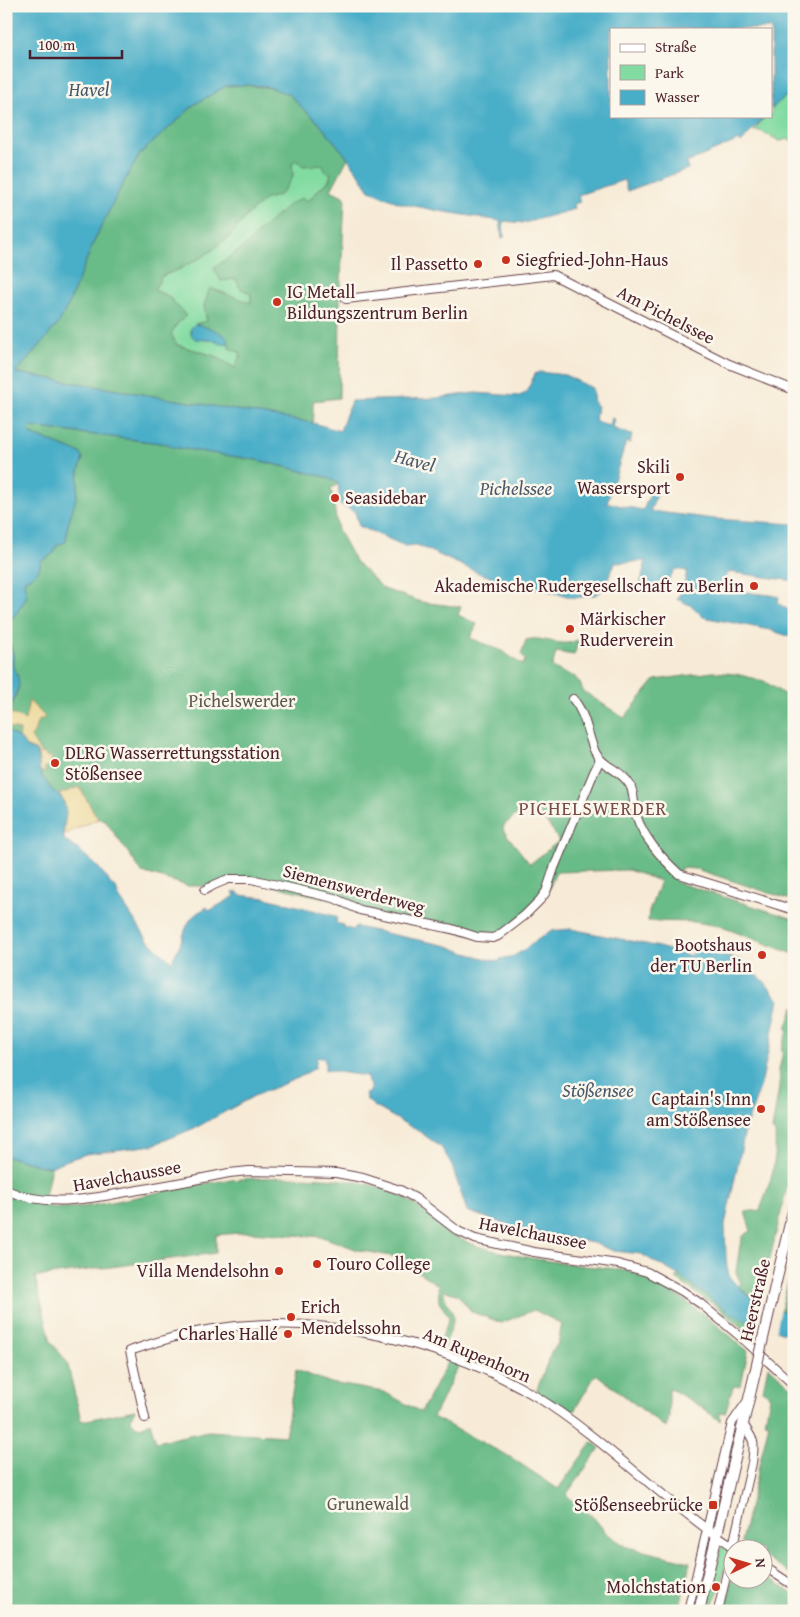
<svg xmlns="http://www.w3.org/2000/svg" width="800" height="1617" viewBox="0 0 800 1617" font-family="'Gentium Book Plus',serif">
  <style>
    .green { fill: #82dba1; stroke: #667d66 }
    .forest { fill: #69bb87; stroke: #5a6d59; fill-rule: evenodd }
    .sand { fill: #eeda9e; stroke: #9c7c64 }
    .water { fill: #48aec8; stroke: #49667a }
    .pier { fill: #f7ebd7 }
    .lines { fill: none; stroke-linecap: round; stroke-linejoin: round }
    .minor-casing { stroke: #643e45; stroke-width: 10 }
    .major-casing { stroke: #643e45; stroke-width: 12 }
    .minor { stroke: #fff; stroke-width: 8 }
    .major { stroke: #fff; stroke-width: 10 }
    .major-bridge-casing { stroke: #643e45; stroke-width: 12; stroke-linecap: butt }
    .major-bridge { stroke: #fff; stroke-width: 10 }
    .poi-dot { fill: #c8321e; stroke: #fbf7ec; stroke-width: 2 }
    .labels { text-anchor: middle; stroke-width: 5; stroke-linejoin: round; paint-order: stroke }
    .poi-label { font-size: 18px; fill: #4a1f2b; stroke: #fbf7ec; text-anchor: end }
    .street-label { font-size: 18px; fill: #4a1f2b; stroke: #fbf7ec }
    .park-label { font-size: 18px; fill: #5b574e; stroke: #fbf7ec }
    .water-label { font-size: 19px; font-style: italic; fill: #49586a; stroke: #fbf7ec }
    .neighbourhood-label { font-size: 19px; letter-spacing: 1px; fill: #784c47; stroke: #fbf7ec }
  </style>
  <rect width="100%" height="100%" fill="#fbf7ec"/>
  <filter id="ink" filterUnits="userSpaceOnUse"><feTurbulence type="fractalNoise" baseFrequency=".02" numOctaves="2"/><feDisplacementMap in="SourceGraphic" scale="10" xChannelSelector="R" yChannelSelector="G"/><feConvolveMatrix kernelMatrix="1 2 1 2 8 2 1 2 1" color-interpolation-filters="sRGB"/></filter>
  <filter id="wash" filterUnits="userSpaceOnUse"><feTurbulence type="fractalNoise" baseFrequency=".0096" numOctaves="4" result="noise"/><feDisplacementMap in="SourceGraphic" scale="20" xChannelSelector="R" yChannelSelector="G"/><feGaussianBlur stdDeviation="1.12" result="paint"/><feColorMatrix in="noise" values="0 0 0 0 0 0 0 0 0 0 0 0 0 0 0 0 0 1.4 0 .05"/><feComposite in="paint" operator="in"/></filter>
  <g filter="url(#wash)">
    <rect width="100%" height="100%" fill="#f7ebd7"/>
    <!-- green -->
    <g class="green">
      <path d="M794,94V142L787,139L780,141L761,131H754L765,116H771C771,103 782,98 794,94Z"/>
      <path d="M296,160L311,166L323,165L331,174L329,181L319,189L309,201L261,229L248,244L214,268L236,279L240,288L251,294V303L204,305L207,322L206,340C216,339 217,345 229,343L242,353L235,368L215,356L177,345L171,334L176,325L186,316L168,296L154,290L162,276L180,269L228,238L249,213L266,199L280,195L292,164Z"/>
      <polygon points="722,1545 729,1549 720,1587 709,1611 707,1611"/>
    </g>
    <!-- forest -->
    <g class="forest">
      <path d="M245,85L272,88L290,95L302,108L317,121L348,158L331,190L345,197L340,300L339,398L313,401V423L17,373L16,372L43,342L55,327H56L68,305L95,239L120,189L140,154L195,104L211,94L226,86ZM296,160L303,166L323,165L325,171L331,174L329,181L319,189L309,201L302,198L290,204L261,229L248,244L214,268L221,281L236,279L240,288L251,294V303L210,288L204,305L207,321L195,324L191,328V335C198,342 204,338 212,340C221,341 216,345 229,343V348L241,353L235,368L215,356L177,345L171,334L176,325L186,316L168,296L154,290L162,276L180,269L204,256L228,238L249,213L266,199L280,195L293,177L292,164Z"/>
      <path d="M32,427L168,444L172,447L257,460L326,477L338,483L337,485L331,488L338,530L355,561L384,589L421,602L461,607L458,615L477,624L470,638L500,650L523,665L525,660L521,654L526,640C543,635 562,649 577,640L578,643L574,655L556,652L552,667L570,676H574L580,683L583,691L624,718L655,680L713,672L736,674L764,681L794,701V901L696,869L681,868L676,882L794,919V954L719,926L694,922L648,921L649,912L660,881L628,870L556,872L546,896L496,940L351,911L334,900L252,881L228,882L209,886H188L142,872L104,819H98L79,788L58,795L51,789L41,775L20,738L13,735L6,729V721L18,689L17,674L12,665L13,654L8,639L10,621L18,611L26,598C28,591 22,586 25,580C35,573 39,575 41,561L53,554L57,545L66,542L68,524L77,495L79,471L83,458L80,453L31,434L28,430L29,428ZM526,807L537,810L554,832L555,835L559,841L530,864L503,830L504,825Z"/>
      <path d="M794,1006V1158L759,1304L738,1286L741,1284L736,1272L740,1245L743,1236L751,1231L745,1212L760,1210C771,1181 777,1164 775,1132L772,1131L780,1081L779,1070L783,1051L781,1049L788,1032L786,1029Z"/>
      <path d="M6,1156L41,1166L51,1167L43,1206C69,1211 96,1205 122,1200C167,1191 214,1179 260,1178C304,1176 361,1176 401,1196C428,1210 447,1237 477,1246C511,1256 549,1261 585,1266C599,1267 615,1268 630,1272C669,1282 717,1325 748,1351L741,1385L733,1387L725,1413L720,1412V1421L697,1404L669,1388V1418L666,1428L596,1374L571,1416L536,1392L552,1350C561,1345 559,1333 562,1324L534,1310L501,1323L472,1312L458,1295L444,1290C444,1304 450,1304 453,1315C455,1322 446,1341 443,1349L438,1347L449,1319L448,1315L439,1302L438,1285L396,1257L358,1250L323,1237L251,1232L216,1235V1253L35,1277L51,1342L67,1362L81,1420L82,1421L135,1410L131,1418C133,1430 142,1428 150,1422L156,1442L208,1431L285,1436L296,1370L331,1383L384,1392L421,1412L449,1359L460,1363L433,1417L512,1458L558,1489L592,1442L600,1448L566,1495L595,1519L606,1533L627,1547L690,1562L679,1611H6Z"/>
      <polygon points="794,1256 794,1314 781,1311"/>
      <polygon points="678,1275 732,1314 755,1324 752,1336 717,1307 676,1279"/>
      <polygon points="768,1366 794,1389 794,1576 763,1556 762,1550 753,1549 741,1542 769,1423 765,1422 770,1397 766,1392 763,1390"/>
      <polygon points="763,1573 794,1595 794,1611 725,1611 732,1577 732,1580 762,1580"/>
    </g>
    <!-- sand -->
    <g class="sand">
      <polygon points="29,701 45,717 37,722 34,733 31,737 41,754 44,753 47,757 50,756 52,760 50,762 51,765 44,768 46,772 40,772 38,754 35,750 24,746 18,737 20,735 20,730 6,727 6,721 9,713 25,720"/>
      <path d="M79,787L98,819L63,835C63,821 70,805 58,795Z"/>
    </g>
    <!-- water -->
    <g class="water">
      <path d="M6,6H794V94L785,97L771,109V29H611V116H765L741,143L739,140L686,163L688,169L627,191L624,180L578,195L580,202L574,204L575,209L524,223L503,221L504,237L502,238L500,221L434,210L400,203L382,196L370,190L348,158L317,121L302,108L290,95L272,88L262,86L245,85L226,86L195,104L140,154L120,189L95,239L68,305L56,328L55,327L43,342L16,372L17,373L313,423L340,431L351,401L437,398L475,393L519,396L526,393L535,374L539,372L565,375L592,388L594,403L597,406L595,421L609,426L612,418L614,419L612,428L632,435L630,443L626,442L607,503L643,510L655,483L661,485L650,511L715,519L794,524V581L729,572L726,577C735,598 760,591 779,597L778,603L794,614V638L770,630L703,617L692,606L677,599L684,586L687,571L675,569L664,587L654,588L640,585L646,561L615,563L603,590L595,595L575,598L481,574L417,545L405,546L359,526L355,512L340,504L338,483L326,477L257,460L172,447L168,444L31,427L28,430L31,434L80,453L83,458L79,471L77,495L68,524L66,542L57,545L53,554L41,561C38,576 35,573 25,580L24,585L27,592L26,598L18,611L10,621L9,644L13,654V667L18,678L19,685L6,721Z"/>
      <path d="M195,324C206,327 226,331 229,343L221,344L212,340H206L195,339L191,335V328Z"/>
      <path d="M6,729L13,735L20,738L26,747L36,751L41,775L51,789L61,797L64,802L66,813L63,835L65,841L75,847L98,867L107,878L111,885L116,888L119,897L147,939L166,957L172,961L174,960L173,958C181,946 183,932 190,920C194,914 201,911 207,907L209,911L235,896L233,892H238L239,895L266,898L335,916L337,917L336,923L343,925V927L353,930L356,927L448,946C463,953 483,958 500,962V959L514,956L522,951L550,931L571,929L655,946L691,956L692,950L742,960L741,962L747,965V968L763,980L779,1000L761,1085L746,1126L725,1225L726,1256L727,1268L730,1278L744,1292L759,1304L794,1314V1337L776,1330L755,1324L732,1314L678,1275L641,1254L614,1251L593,1243L513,1227L467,1211L451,1163L441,1147L420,1132L374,1106L367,1100L365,1094L370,1092V1086L366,1076L325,1070V1059L317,1057L315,1068L298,1078L254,1096L197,1127L153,1145L86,1154L59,1163L51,1167L41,1166L6,1156Z"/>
    </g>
    <!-- pier -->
    <polygon class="pier" points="760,1301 781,1308 776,1332 754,1327"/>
  </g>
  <g filter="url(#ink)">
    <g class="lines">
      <!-- minor casing -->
      <g class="minor-casing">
        <g id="minor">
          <polyline points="346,299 553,275 729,364 794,390"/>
          <path d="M573,699C586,714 587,734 595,752C602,767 622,770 630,785C635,794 633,806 636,815C644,839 661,857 679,874L794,910"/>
          <polyline points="205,890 214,885 228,879 251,879 334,898 360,910 452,929 477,937 493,938 498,936 524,916 540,900 546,892 554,868 594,772 600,760"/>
          <path d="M6,1190C49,1209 94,1198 138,1190C169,1185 199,1179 229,1173L249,1171L336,1173L363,1178L400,1190L415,1198L458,1231L475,1239L534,1252L618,1264L647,1272L682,1291L701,1304L742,1338L794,1385"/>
          <path d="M145,1418L130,1351C158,1341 185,1333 214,1329C320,1312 446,1342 537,1397C598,1435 649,1487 707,1529C717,1536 728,1542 738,1550"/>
          <polyline points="762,1565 794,1586"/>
          <polyline points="688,1611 732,1423 746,1403"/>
          <path d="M718,1611L752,1463C755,1441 755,1442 743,1424"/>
        </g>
      </g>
      <!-- major casing -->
      <g class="major-casing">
        <g id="major">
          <polyline points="776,1282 794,1207"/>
          <polyline points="699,1611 755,1373"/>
        </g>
      </g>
      <!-- minor -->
      <use href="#minor" class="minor"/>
      <!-- major -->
      <use href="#major" class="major"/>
      <!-- major-bridge casing -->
      <g class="major-bridge-casing">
        <polyline id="major-bridge" points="755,1373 776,1282"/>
      </g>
      <!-- major-bridge -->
      <use href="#major-bridge" class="major-bridge"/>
    </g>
  </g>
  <!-- markers -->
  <g class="poi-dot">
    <circle cx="506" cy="260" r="5"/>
    <circle cx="478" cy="264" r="5"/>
    <circle cx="277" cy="302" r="5"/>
    <circle cx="680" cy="477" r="5"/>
    <circle cx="335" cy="498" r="5"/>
    <circle cx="754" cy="586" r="5"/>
    <circle cx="570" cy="629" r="5"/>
    <circle cx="55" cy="763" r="5"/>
    <circle cx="762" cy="955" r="5"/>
    <circle cx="761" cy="1109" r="5"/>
    <circle cx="317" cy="1264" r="5"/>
    <circle cx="279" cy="1271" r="5"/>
    <circle cx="291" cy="1317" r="5"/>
    <circle cx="288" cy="1334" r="5"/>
    <rect x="708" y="1500" width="10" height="10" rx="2.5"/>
    <circle cx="716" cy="1587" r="5"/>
  </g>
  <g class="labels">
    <!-- poi labels -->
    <g class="poi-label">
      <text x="516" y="266" text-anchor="start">Siegfried-John-Haus</text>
      <text x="468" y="270">Il Passetto</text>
      <text x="287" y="298" text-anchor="start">IG Metall<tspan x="287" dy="21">Bildungszentrum Berlin</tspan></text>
      <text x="670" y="473">Skili<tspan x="670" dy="21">Wassersport</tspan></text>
      <text x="345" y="504" text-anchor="start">Seasidebar</text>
      <text x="744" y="592">Akademische Rudergesellschaft zu Berlin</text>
      <text x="580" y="625" text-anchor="start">Märkischer<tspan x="580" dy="21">Ruderverein</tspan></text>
      <text x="65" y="759" text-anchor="start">DLRG Wasserrettungsstation<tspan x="65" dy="21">Stößensee</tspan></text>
      <text x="752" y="951">Bootshaus<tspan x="752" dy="21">der TU Berlin</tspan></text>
      <text x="751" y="1105">Captain's Inn<tspan x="751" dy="21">am Stößensee</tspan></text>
      <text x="327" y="1270" text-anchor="start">Touro College</text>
      <text x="269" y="1277">Villa Mendelsohn</text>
      <text x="301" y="1313" text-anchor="start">Erich<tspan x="301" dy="21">Mendelssohn</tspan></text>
      <text x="278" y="1340">Charles Hallé</text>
      <text x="703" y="1511">Stößenseebrücke</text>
      <text x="706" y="1593">Molchstation</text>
    </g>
    <!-- street labels -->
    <g class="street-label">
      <text transform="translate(666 315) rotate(27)" y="6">Am Pichelssee</text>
      <text transform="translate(354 889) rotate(15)" y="6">Siemenswerderweg</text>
      <text transform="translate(127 1176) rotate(-10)" y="6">Havelchaussee</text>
      <text transform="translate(533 1233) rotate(11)" y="6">Havelchaussee</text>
      <text transform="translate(755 1300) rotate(-77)" y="6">Heerstraße</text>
      <text transform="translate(477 1355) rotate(23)" y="6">Am Rupenhorn</text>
    </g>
    <!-- park labels -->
    <g class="park-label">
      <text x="242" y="707">Pichelswerder</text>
      <text x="368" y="1510">Grunewald</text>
    </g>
    <!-- water labels -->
    <g class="water-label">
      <text x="89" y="96">Havel</text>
      <text transform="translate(415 460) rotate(15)" y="7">Havel</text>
      <text x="516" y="495">Pichelssee</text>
      <text x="598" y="1097">Stößensee</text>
    </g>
    <!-- neighbourhood labels -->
    <g class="neighbourhood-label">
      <text x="593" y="815">PICHELSWERDER</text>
    </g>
  </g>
  <!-- margin -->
  <rect width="800" height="1617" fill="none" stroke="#fbf7ec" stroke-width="25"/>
  <!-- legend -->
  <rect x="610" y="28" width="162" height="90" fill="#fbf7ec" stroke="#b4a19f"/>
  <rect x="620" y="44" width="25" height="8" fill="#ffffff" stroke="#b4a19f"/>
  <text x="655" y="52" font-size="15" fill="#4a1f2b">Straße</text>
  <rect x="620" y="65" width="25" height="15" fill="#82dba1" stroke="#b4a19f"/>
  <text x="655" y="78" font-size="15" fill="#4a1f2b">Park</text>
  <rect x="620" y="90" width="25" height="15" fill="#48aec8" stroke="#b4a19f"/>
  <text x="655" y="102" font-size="15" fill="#4a1f2b">Wasser</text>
  <!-- north arrow -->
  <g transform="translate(748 1564) rotate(85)"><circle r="24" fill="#fbf7ec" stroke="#b4a19f"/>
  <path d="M0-4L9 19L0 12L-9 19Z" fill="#c8321e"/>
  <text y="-8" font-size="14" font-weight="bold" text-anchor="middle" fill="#4a1f2b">N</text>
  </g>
  <!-- scale -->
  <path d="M30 50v8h92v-8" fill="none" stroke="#4a1f2b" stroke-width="2.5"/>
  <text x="38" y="50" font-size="15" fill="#4a1f2b" stroke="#fbf7ec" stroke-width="4" paint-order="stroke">100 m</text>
</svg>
